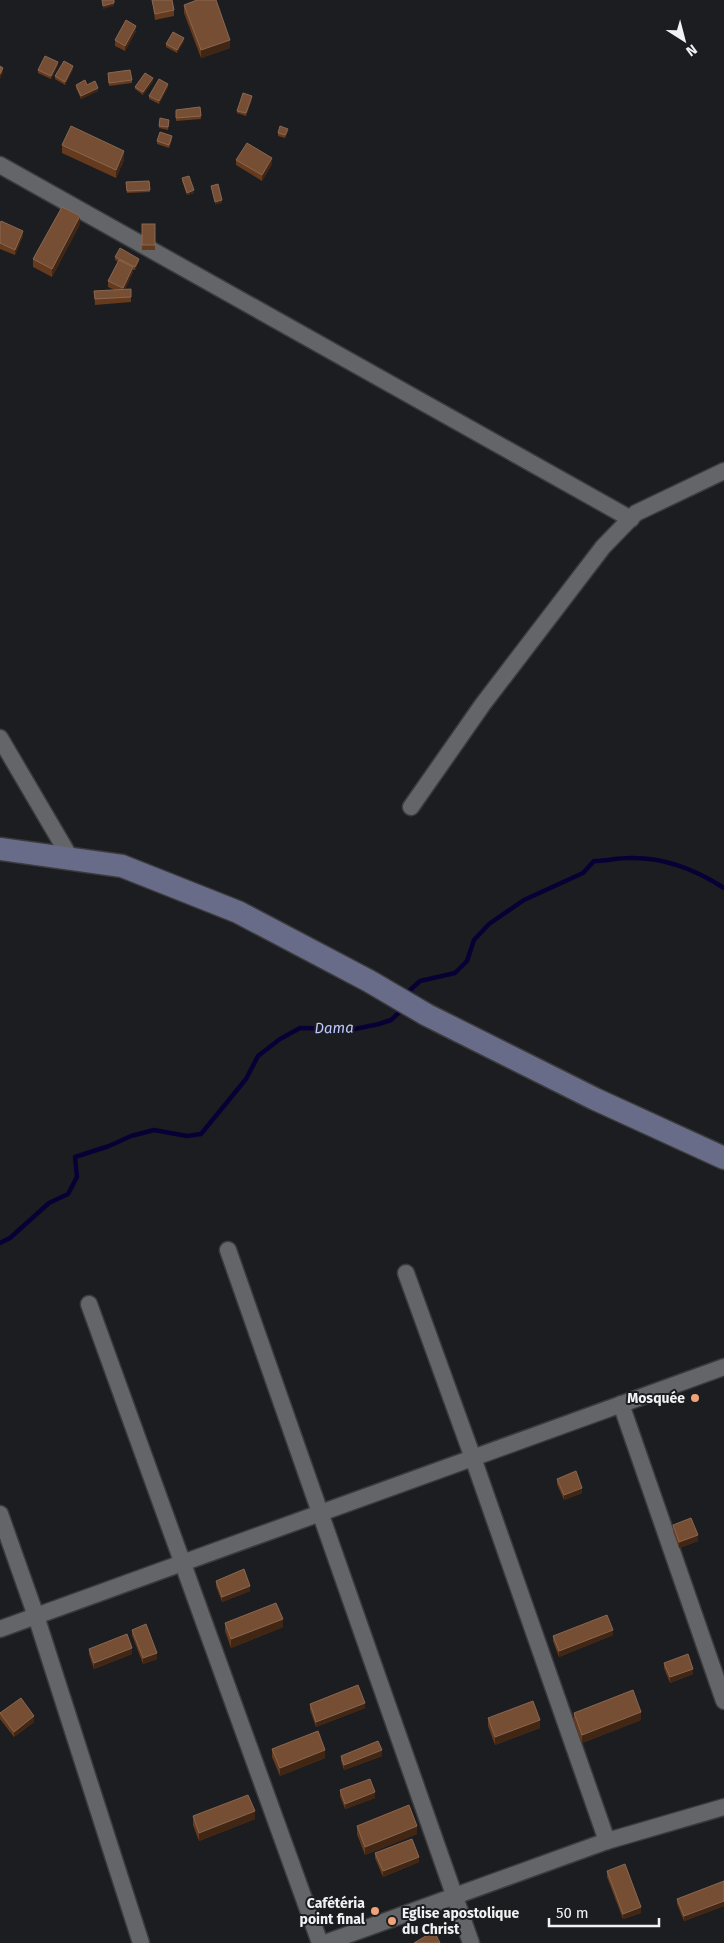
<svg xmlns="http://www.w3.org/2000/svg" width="724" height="1943" viewBox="0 0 724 1943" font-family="'Fira Sans',sans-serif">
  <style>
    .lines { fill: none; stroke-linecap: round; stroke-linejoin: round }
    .stream { stroke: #080035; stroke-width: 4.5 }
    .street-casing { stroke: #3b3b3d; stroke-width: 19 }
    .secondary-casing { stroke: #3b3b3d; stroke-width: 25 }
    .street { stroke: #646569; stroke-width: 16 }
    .secondary { stroke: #686c88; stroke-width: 22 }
    .wall { fill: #663a1c }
    .shaded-wall { fill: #422614 }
    .building { fill: #764e33; stroke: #896752 }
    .poi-dot { fill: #efa377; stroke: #1c1d20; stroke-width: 2 }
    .labels { text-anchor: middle; stroke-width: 4; stroke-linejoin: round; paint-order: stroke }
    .poi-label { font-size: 14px; font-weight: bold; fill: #f2f2f4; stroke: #1c1d20; text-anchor: end }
    .water-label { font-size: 15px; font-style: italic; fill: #bdc6fe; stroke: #1c1d20 }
  </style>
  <rect width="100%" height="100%" fill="#1c1d20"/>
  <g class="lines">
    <!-- stream -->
    <g class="stream">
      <path d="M408,996L409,991L420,981L455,973L467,961L474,940L489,924L524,900L583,873L594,861C606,861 617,858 629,858C664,857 695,869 724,888"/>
      <polyline points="0,1243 10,1238 49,1203 68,1194 77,1177 75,1157 109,1146 131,1136 154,1130 187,1136 201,1134 246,1079 258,1056 280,1039 300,1028 355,1029 379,1024 391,1020 403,1009"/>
    </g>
    <!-- street casing -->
    <g class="street-casing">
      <g id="street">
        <polyline points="0,165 631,519"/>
        <polyline points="0,738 71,859"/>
        <polyline points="411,807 483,704 603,547 636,513 724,471"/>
        <polyline points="228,1250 471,1943"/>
        <polyline points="406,1273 473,1458 607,1841"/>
        <polyline points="89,1304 320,1943"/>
        <polyline points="621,1404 724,1701"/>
        <polyline points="0,1514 36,1616 141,1943"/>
        <polyline points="0,1629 724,1367"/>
        <polyline points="325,1943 607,1841 724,1807"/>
      </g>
    </g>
    <!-- secondary casing -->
    <g class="secondary-casing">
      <polyline id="secondary" points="0,849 122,866 238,912 369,981 427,1015 595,1099 724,1158"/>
    </g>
    <!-- street -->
    <use href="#street" class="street"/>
    <!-- secondary -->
    <use href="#secondary" class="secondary"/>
  </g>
  <!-- wall -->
  <g class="wall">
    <polygon points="152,0 174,10 174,16 155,20"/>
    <polygon points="184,5 230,48 201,58 184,13"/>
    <polygon points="136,31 125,51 115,46 115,40"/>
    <polygon points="184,41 177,53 166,47 166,44"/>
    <polygon points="58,65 51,79 38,73 38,70"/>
    <polygon points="73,69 65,85 55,79 55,76"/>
    <polygon points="108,76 132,80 132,83 109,86"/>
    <polygon points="153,81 143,95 135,89 135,87"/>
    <polygon points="76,85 87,85 98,91 81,99 76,88"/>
    <polygon points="168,87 159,104 149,99 149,96"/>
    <polygon points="252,99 246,116 237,113 237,111"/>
    <polygon points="200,107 201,119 176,121 176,110"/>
    <polygon points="169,122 168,130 159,128 159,126"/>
    <polygon points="288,131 285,138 278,136 278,133"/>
    <polygon points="172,139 169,148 157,144 157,141"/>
    <polygon points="62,145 124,160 116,178 62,153"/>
    <polygon points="236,160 272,164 262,181 236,165"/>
    <polygon points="182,178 194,193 187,195 182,181"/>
    <polygon points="149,181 150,192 127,193 126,182"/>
    <polygon points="0,223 23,236 15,255 0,249"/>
    <polygon points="80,224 52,277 33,267 33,259"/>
    <rect x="142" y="224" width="13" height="26"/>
    <polygon points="115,257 139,261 135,270 133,270 133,272 125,289 131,289 131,302 95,305 94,291 115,290 108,287 108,281 118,262 115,260"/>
    <polygon points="557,1479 582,1493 564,1500 557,1484"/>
    <polygon points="673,1525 698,1541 679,1548 673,1531"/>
    <polygon points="216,1581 250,1591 222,1602 216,1586"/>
    <polygon points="225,1623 283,1627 231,1648 225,1631"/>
    <polygon points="132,1630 157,1659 143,1664 132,1635"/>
    <polygon points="613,1635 559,1657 553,1641 553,1636"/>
    <polygon points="89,1649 132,1654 94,1669 89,1654"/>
    <polygon points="664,1663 693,1674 670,1683 664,1668"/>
    <polygon points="310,1704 365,1708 316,1727 310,1710"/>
    <polygon points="0,1713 34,1722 14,1737 0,1719"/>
    <polygon points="574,1713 641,1720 582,1743 574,1721"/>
    <polygon points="488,1718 540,1728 495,1745 488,1726"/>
    <polygon points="272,1749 325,1758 280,1776 272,1757"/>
    <polygon points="341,1756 382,1756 344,1770 341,1761"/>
    <polygon points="340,1790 375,1798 345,1809 340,1796"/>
    <polygon points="193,1816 255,1819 199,1841 193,1825"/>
    <polygon points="357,1826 417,1834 365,1855 357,1834"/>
    <polygon points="375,1853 419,1862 383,1877 375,1858"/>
    <polygon points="607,1871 641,1913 623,1919 607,1877"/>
    <polygon points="724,1881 724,1906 684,1921 677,1904 677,1899"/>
  </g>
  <!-- shaded-wall -->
  <g class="shaded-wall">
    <polygon points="114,3 114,6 103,9 103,6"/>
    <polygon points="136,26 136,31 125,51 125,46"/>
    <polygon points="184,38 184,41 177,53 177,50"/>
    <polygon points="230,40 230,48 201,58 201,50"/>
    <polygon points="58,62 58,65 51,79 51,76"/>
    <polygon points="73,66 73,69 65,85 65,82"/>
    <polygon points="3,68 3,73 0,79 0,74"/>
    <polygon points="153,78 153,81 143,95 143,92"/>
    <polygon points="168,84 168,87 159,104 159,101"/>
    <polygon points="98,88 98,91 81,99 81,96"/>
    <polygon points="252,96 252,99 246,116 246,113"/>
    <polygon points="124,151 124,160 116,178 116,170"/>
    <polygon points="272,158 272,164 262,181 262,175"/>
    <polygon points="194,190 194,193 187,195 187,193"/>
    <polygon points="222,200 222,203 215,205 215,202"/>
    <polygon points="80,216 80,224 52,277 52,269"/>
    <polygon points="23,231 23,236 15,255 15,250"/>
    <polygon points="139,259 139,261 135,270 135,267"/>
    <polygon points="133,267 133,272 123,294 123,288"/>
    <polygon points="582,1488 582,1493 564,1500 564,1495"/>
    <polygon points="698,1535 698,1541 679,1548 679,1542"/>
    <polygon points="250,1586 250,1591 222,1602 222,1597"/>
    <polygon points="283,1619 283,1627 231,1648 231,1639"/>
    <polygon points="613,1630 613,1635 559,1657 559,1651"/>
    <polygon points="132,1648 132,1654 94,1669 94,1663"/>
    <polygon points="157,1653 157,1659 143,1664 143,1658"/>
    <polygon points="693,1669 693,1674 670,1683 670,1677"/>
    <polygon points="365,1703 365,1708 316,1727 316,1722"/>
    <polygon points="641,1712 641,1720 582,1743 582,1735"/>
    <polygon points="34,1716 34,1722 14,1737 14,1732"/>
    <polygon points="540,1720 540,1728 495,1745 495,1737"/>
    <polygon points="325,1750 325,1758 280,1776 280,1768"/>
    <polygon points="382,1750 382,1756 344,1770 344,1765"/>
    <polygon points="375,1792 375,1798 345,1809 345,1804"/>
    <polygon points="255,1811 255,1819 199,1841 199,1833"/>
    <polygon points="417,1826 417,1834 365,1855 365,1847"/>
    <polygon points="419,1857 419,1862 383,1877 383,1871"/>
    <polygon points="724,1901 724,1906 684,1921 684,1916"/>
    <polygon points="641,1907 641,1913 623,1919 623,1914"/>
  </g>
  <!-- building -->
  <g class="building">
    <polygon points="102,0 114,0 114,3 103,6"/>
    <polygon points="152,0 172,0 174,10 155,14"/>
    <polygon points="197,0 216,0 230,40 201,50 184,5"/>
    <polygon points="126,20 136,26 125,46 115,40"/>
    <polygon points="173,32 184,38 177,50 166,44"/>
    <polygon points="45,56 58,62 51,76 38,70"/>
    <polygon points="64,61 73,66 65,82 55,76"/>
    <polygon points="0,66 3,68 0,74"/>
    <polygon points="130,70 132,80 109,83 108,73"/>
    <polygon points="145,73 153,78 143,92 135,87"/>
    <polygon points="159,79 168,84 159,101 149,96"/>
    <polygon points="85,80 87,85 95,81 98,88 81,96 76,85"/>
    <polygon points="243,93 252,96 246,113 237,111"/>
    <polygon points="200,107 201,116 176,118 176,110"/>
    <polygon points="160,118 169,120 168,127 159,126"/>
    <polygon points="71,126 124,151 116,170 62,145"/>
    <polygon points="280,126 288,129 285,135 278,133"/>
    <polygon points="160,132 172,136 169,145 157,141"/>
    <polygon points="247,143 272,158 262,175 236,160"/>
    <polygon points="189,176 194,190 187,193 182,178"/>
    <polygon points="149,181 150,190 127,191 126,182"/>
    <polygon points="218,184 222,200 215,202 211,186"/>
    <polygon points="62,207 80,216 52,269 33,259"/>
    <polygon points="1,221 23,231 15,250 0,243 0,223"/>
    <rect x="142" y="224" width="13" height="21"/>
    <polygon points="120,248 139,259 135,267 115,257"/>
    <polygon points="119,260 133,267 123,288 108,281"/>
    <polygon points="131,289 131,297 95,299 94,291"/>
    <polygon points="576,1471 582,1488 564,1495 557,1479"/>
    <polygon points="691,1518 698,1535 679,1542 673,1525"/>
    <polygon points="244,1569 250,1586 222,1597 216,1581"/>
    <polygon points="276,1603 283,1619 231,1639 225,1623"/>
    <polygon points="607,1615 613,1630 559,1651 553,1636"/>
    <polygon points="146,1624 157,1653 143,1658 132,1630"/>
    <polygon points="127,1634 132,1648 94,1663 89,1649"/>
    <polygon points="688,1654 693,1669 670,1677 664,1663"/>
    <polygon points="358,1685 365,1703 316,1722 310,1704"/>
    <polygon points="633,1690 641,1712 582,1735 574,1713"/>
    <polygon points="21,1698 34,1716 14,1732 0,1713"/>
    <polygon points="533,1701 540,1720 495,1737 488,1718"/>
    <polygon points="318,1731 325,1750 280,1768 272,1749"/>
    <polygon points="378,1741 382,1750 344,1765 341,1756"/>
    <polygon points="370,1779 375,1792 345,1804 340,1790"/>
    <polygon points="248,1795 255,1811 199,1833 193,1816"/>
    <polygon points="409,1805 417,1826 365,1847 357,1826"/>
    <polygon points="412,1839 419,1857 383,1871 375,1853"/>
    <polygon points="625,1864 641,1907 623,1914 607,1871"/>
    <polygon points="724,1881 724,1901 684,1916 677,1899"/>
    <polygon points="434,1931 440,1943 414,1943"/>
  </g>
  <!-- markers -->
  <g class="poi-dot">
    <circle cx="695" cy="1398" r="5"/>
    <circle cx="375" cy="1911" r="5"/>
    <circle cx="392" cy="1921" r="5"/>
  </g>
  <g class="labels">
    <!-- poi labels -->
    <g class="poi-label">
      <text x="685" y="1403">Mosquée</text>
      <text x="365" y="1908">Cafétéria<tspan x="365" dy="16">point final</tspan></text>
      <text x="402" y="1918" text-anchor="start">Eglise apostolique<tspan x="402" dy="16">du Christ</tspan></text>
    </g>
    <!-- water labels -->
    <g class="water-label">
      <text transform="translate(334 1028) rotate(-1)" y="5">Dama</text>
    </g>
  </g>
  <!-- north arrow -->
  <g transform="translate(684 40) rotate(144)" stroke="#1c1d20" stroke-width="4" paint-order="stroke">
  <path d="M0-4L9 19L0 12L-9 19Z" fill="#f2f2f4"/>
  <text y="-8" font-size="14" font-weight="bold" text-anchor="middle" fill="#f2f2f4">N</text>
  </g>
  <!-- scale -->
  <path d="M549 1918v8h110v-8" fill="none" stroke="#f2f2f4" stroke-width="2.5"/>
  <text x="556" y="1918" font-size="15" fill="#f2f2f4" stroke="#1c1d20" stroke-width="4" paint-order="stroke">50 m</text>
</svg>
